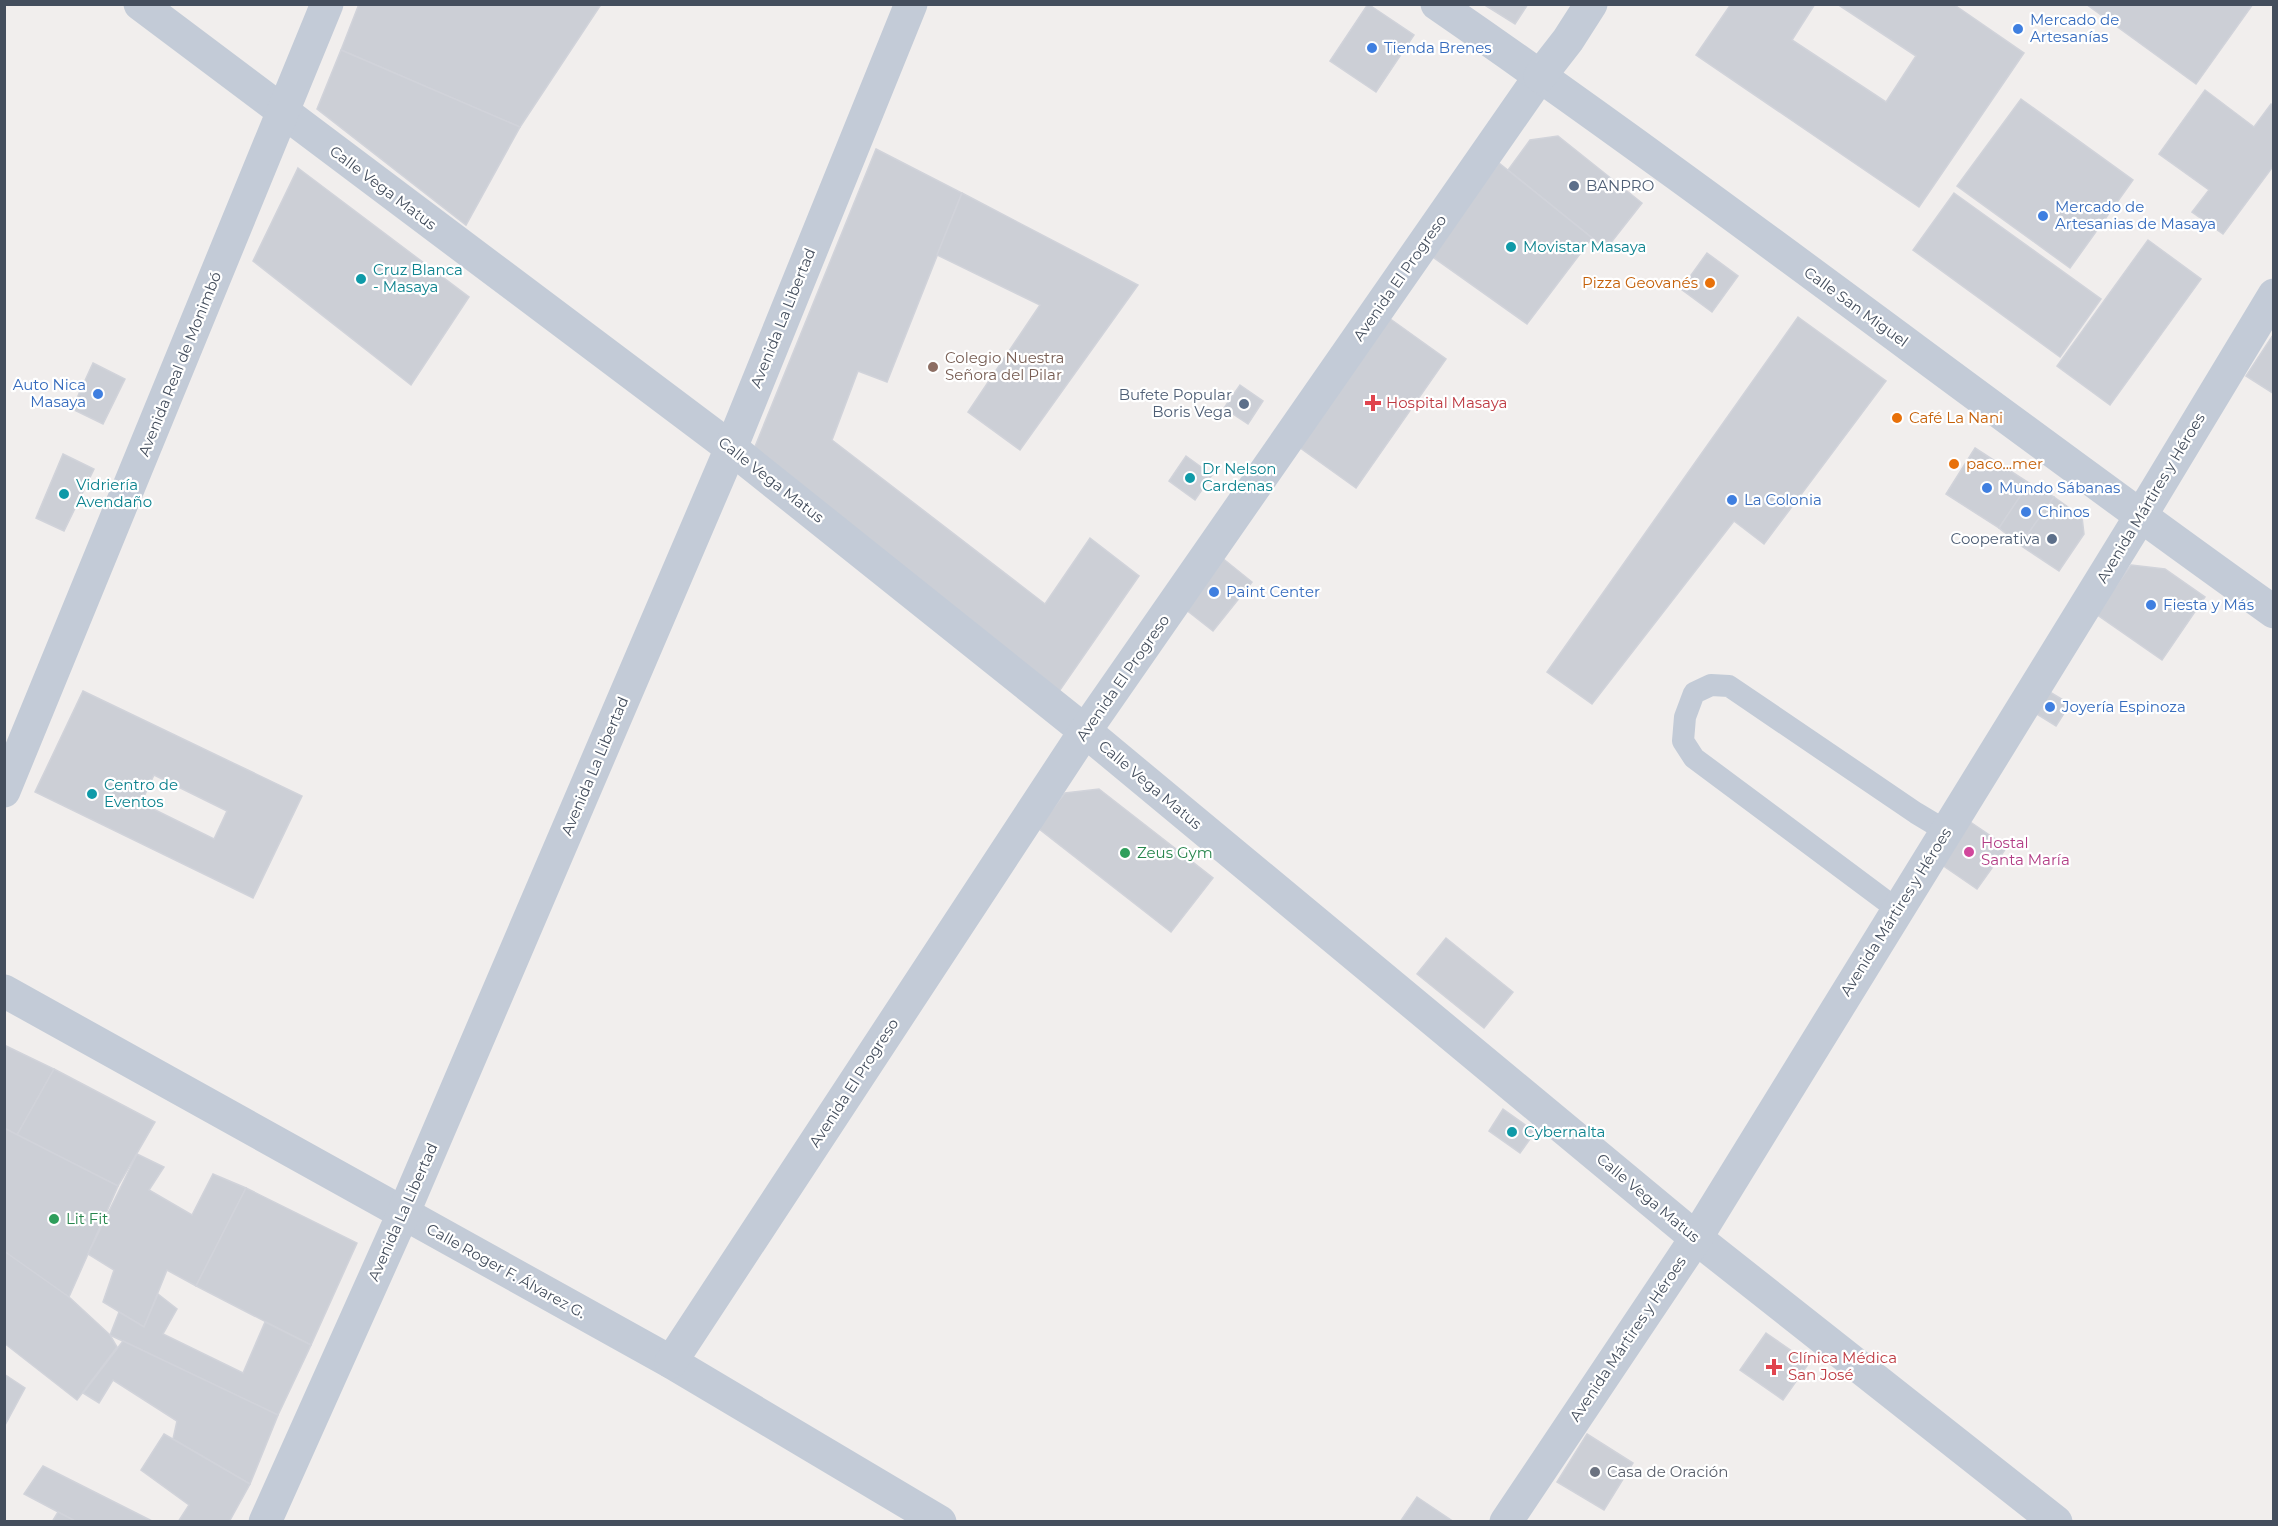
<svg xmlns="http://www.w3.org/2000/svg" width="2278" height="1526" viewBox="0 0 2278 1526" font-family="Montserrat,sans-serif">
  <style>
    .building { fill: #cccfd6; stroke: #d1d3da; stroke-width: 1.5; fill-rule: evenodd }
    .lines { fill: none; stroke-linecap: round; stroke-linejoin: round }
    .service { stroke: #c3cbd7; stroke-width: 22 }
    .minor { stroke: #c3cbd7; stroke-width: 33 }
    .tertiary { stroke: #c3cbd7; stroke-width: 33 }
    .shop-dot { fill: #3f7fe0; stroke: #fff; stroke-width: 2 }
    .service-dot { fill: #5c6f8a; stroke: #fff; stroke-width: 2 }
    .culture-dot { fill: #0f9aa8; stroke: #fff; stroke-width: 2 }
    .food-dot { fill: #e8710a; stroke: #fff; stroke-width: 2 }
    .education-dot { fill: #8d6e63; stroke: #fff; stroke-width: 2 }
    .health-dot { fill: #e0444e; stroke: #fff; stroke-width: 2 }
    .hotel-dot { fill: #d1479c; stroke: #fff; stroke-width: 2 }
    .leisure-dot { fill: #2e9e5b; stroke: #fff; stroke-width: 2 }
    .worship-dot { fill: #6b7280; stroke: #fff; stroke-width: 2 }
    .labels { text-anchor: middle; stroke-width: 4.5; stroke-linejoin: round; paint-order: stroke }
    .shop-label { font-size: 15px; fill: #366cbe; stroke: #fff; text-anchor: start }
    .service-label { font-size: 15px; fill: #4e5e75; stroke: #fff; text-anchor: end }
    .street-label { font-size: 15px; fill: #444e5d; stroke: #fff }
    .culture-label { font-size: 15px; fill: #0d838f; stroke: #fff; text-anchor: start }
    .food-label { font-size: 15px; fill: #c56008; stroke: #fff; text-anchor: start }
    .education-label { font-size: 15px; fill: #785e54; stroke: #fff; text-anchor: start }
    .health-label { font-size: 15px; fill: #be3a42; stroke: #fff; text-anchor: start }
    .hotel-label { font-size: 15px; fill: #b23c85; stroke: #fff; text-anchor: start }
    .leisure-label { font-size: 15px; fill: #27864d; stroke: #fff; text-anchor: start }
    .worship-label { font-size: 15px; fill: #5b616d; stroke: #fff; text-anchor: start }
  </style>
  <rect width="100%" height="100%" fill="#f1eeed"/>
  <!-- building -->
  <g class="building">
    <polygon points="359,4 597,4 600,6 520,127 341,50"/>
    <polygon points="1368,4 1414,35 1376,92 1330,61"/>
    <polygon points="1483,4 1528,4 1515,24"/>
    <polygon points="1731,4 1815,4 1792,40 1886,102 1916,56 1837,4 1953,4 2024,53 1919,207 1696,55"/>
    <polygon points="2086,4 2253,4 2196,84"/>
    <polygon points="341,50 520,127 466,225 317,109"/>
    <polygon points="2205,90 2254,127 2271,104 2274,106 2274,165 2223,234 2192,212 2209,190 2159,154"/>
    <polygon points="2021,99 2133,180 2070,268 1957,186"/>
    <polygon points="1558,136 1642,203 1606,249 1508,170 1530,140"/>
    <polygon points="876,149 962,193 887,382 858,371 832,440 1045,604 1090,538 1139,576 1058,693 754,449"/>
    <polygon points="1499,163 1592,238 1527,324 1430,255"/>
    <polygon points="298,168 469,297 411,385 253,261"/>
    <polygon points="962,193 1138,285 1020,450 968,412 1040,305 937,255"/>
    <polygon points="1954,193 2101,299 2060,357 1913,250"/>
    <polygon points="2148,240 2201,279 2110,405 2057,366"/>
    <polygon points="1707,253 1738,276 1712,312 1681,289"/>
    <polygon points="1798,317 1886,381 1764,544 1734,521 1592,704 1547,672"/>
    <polygon points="1389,318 1446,359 1356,488 1299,447"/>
    <polygon points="2273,335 2274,335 2274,394 2246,376"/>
    <polygon points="93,363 125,379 103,424 72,409"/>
    <polygon points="1240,385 1263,401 1248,424 1224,408"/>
    <polygon points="1975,448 2029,483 1999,528 1946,494"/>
    <polygon points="63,454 94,469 64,531 36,518"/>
    <polygon points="1186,456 1212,475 1195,500 1169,481"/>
    <polygon points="2029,483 2054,497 2020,545 1999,528"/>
    <polygon points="2054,497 2082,517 2084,534 2059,571 2020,545"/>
    <polygon points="1216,553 1252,582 1213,631 1176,602"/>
    <polygon points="2131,565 2165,569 2205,597 2162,660 2096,614"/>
    <polygon points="2043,688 2070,704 2056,726 2030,710"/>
    <path d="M83,691L302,796L253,898L35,792ZM154,775L227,811L214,839L141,803Z"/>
    <polygon points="1099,789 1213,878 1171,932 1038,828 1065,793"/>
    <polygon points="1960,815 2007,847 1977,889 1932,858"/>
    <polygon points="1446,938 1513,992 1484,1028 1417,974"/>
    <polygon points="4,1045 54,1069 17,1135 4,1128"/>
    <polygon points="54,1069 155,1122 118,1186 17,1135"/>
    <polygon points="1503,1109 1535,1132 1520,1153 1489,1131"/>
    <polygon points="4,1128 118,1186 69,1297 4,1253"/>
    <polygon points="137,1154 164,1167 149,1190 192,1215 213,1174 246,1188 196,1286 167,1270 144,1327 103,1302 114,1270 88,1254"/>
    <polygon points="246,1188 357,1243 311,1345 196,1286"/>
    <polygon points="4,1251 69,1297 110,1335 117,1347 77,1400 4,1343"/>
    <polygon points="158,1294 177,1309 163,1334 243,1373 265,1322 311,1345 278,1415 110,1335 119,1312 144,1327"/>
    <polygon points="1766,1333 1809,1363 1783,1400 1740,1370"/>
    <polygon points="123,1341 278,1415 250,1484 173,1439 177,1421 113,1380 99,1403 83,1393"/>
    <polygon points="4,1374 25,1388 4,1427"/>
    <polygon points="164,1434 250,1484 229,1522 178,1522 189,1505 141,1470"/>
    <polygon points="1587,1434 1633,1463 1604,1510 1557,1482"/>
    <polygon points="43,1466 154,1522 77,1522 24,1494"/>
    <polygon points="1417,1497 1454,1522 1400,1522"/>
    <polygon points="58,1512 77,1522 52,1522"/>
  </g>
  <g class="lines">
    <!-- service -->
    <polyline class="service" points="1898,910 1694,758 1683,741 1685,717 1694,693 1711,685 1729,686 1916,813 1946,831"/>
    <!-- minor -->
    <g class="minor">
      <polyline points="140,4 731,448 1085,731 1696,1238 2056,1522"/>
      <polyline points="4,991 671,1362 940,1522"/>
      <polyline points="671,1362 1085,731 1540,76"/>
      <polyline points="265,1522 403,1214 731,448 911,4"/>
      <polyline points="1506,1522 1696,1238 2140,517 2274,295"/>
    </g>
    <!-- tertiary -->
    <g class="tertiary">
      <path d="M1437,4C1721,200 1993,412 2274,612"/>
      <polyline points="1540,76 1568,40 1591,4"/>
      <polyline points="4,791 327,4"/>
    </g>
  </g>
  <!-- markers -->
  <g class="shop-dot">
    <circle cx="2018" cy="29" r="6"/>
    <circle cx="1372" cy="48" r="6"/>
    <circle cx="2043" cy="216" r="6"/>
    <circle cx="98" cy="394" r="6"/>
    <circle cx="1987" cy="488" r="6"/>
    <circle cx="1732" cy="500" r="6"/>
    <circle cx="2026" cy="512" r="6"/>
    <circle cx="1214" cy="592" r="6"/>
    <circle cx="2151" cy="605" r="6"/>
    <circle cx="2050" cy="707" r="6"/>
  </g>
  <g class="service-dot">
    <circle cx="1574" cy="186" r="6"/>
    <circle cx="1244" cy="404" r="6"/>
    <circle cx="2052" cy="539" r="6"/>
  </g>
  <g class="culture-dot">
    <circle cx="1511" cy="247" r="6"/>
    <circle cx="361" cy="279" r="6"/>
    <circle cx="1190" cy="478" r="6"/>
    <circle cx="64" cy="494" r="6"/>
    <circle cx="92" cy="794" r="6"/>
    <circle cx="1512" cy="1132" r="6"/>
  </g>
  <g class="food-dot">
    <circle cx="1710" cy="283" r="6"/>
    <circle cx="1897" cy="418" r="6"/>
    <circle cx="1954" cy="464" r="6"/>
  </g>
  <circle class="education-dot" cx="933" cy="367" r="6"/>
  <g class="health-dot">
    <path d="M1370 394h6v6h6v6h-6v6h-6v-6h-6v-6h6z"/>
    <path d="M1771 1358h6v6h6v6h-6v6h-6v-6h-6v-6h6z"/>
  </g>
  <circle class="hotel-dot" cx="1969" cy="852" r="6"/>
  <g class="leisure-dot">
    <circle cx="1125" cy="853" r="6"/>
    <circle cx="54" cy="1219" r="6"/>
  </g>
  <circle class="worship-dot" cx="1595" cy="1472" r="6"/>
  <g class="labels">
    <!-- shop labels -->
    <g class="shop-label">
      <text x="2030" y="25">Mercado de<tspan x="2030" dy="17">Artesanías</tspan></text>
      <text x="1384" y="53">Tienda Brenes</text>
      <text x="2055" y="212">Mercado de<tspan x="2055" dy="17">Artesanias de Masaya</tspan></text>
      <text x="86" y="390" text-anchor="end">Auto Nica<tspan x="86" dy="17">Masaya</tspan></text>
      <text x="1999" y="493">Mundo Sábanas</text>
      <text x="1744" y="505">La Colonia</text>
      <text x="2038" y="517">Chinos</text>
      <text x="1226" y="597">Paint Center</text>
      <text x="2163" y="610">Fiesta y Más</text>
      <text x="2062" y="712">Joyería Espinoza</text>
    </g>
    <!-- service labels -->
    <g class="service-label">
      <text x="1586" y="191" text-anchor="start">BANPRO</text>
      <text x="1232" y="400">Bufete Popular<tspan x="1232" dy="17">Boris Vega</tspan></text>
      <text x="2040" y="544">Cooperativa</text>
    </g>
    <!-- street labels -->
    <g class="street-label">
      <text transform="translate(383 188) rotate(37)" y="5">Calle Vega Matus</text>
      <text transform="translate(1400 278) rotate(-55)" y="5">Avenida El Progreso</text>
      <text transform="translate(1856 307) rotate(36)" y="5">Calle San Miguel</text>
      <text transform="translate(783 318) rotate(-68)" y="5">Avenida La Libertad</text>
      <text transform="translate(180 364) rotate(-68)" y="5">Avenida Real de Monimbó</text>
      <text transform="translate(771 480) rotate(38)" y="5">Calle Vega Matus</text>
      <text transform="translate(2151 498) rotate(-59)" y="5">Avenida Mártires y Héroes</text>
      <text transform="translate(1123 678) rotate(-55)" y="5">Avenida El Progreso</text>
      <text transform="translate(595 766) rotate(-67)" y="5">Avenida La Libertad</text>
      <text transform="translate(1150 785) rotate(40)" y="5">Calle Vega Matus</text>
      <text transform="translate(1896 912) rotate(-58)" y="5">Avenida Mártires y Héroes</text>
      <text transform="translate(854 1083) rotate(-57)" y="5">Avenida El Progreso</text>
      <text transform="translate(1648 1198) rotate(40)" y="5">Calle Vega Matus</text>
      <text transform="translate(403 1212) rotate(-66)" y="5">Avenida La Libertad</text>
      <text transform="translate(506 1271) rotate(29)" y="5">Calle Roger F. Álvarez G.</text>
      <text transform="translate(1628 1339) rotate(-56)" y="5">Avenida Mártires y Héroes</text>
    </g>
    <!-- culture labels -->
    <g class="culture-label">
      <text x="1523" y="252">Movistar Masaya</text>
      <text x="373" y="275">Cruz Blanca<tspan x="373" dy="17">- Masaya</tspan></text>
      <text x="1202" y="474">Dr Nelson<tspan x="1202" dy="17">Cardenas</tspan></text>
      <text x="76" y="490">Vidriería<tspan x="76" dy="17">Avendaño</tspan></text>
      <text x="104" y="790">Centro de<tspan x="104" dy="17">Eventos</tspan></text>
      <text x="1524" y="1137">Cybernalta</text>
    </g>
    <!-- food labels -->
    <g class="food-label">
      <text x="1698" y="288" text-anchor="end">Pizza Geovanés</text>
      <text x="1909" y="423">Café La Nani</text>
      <text x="1966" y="469">paco...mer</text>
    </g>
    <!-- education labels -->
    <g class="education-label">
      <text x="945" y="363">Colegio Nuestra<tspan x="945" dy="17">Señora del Pilar</tspan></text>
    </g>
    <!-- health labels -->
    <g class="health-label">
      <text x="1386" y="408">Hospital Masaya</text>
      <text x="1788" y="1363">Clínica Médica<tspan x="1788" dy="17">San José</tspan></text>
    </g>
    <!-- hotel labels -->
    <g class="hotel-label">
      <text x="1981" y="848">Hostal<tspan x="1981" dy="17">Santa María</tspan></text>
    </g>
    <!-- leisure labels -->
    <g class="leisure-label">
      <text x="1137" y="858">Zeus Gym</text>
      <text x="66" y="1224">Lit Fit</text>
    </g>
    <!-- worship labels -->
    <g class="worship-label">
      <text x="1607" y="1477">Casa de Oración</text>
    </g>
  </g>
  <!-- border -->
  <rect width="2278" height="1526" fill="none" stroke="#444e5d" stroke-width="12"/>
</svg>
